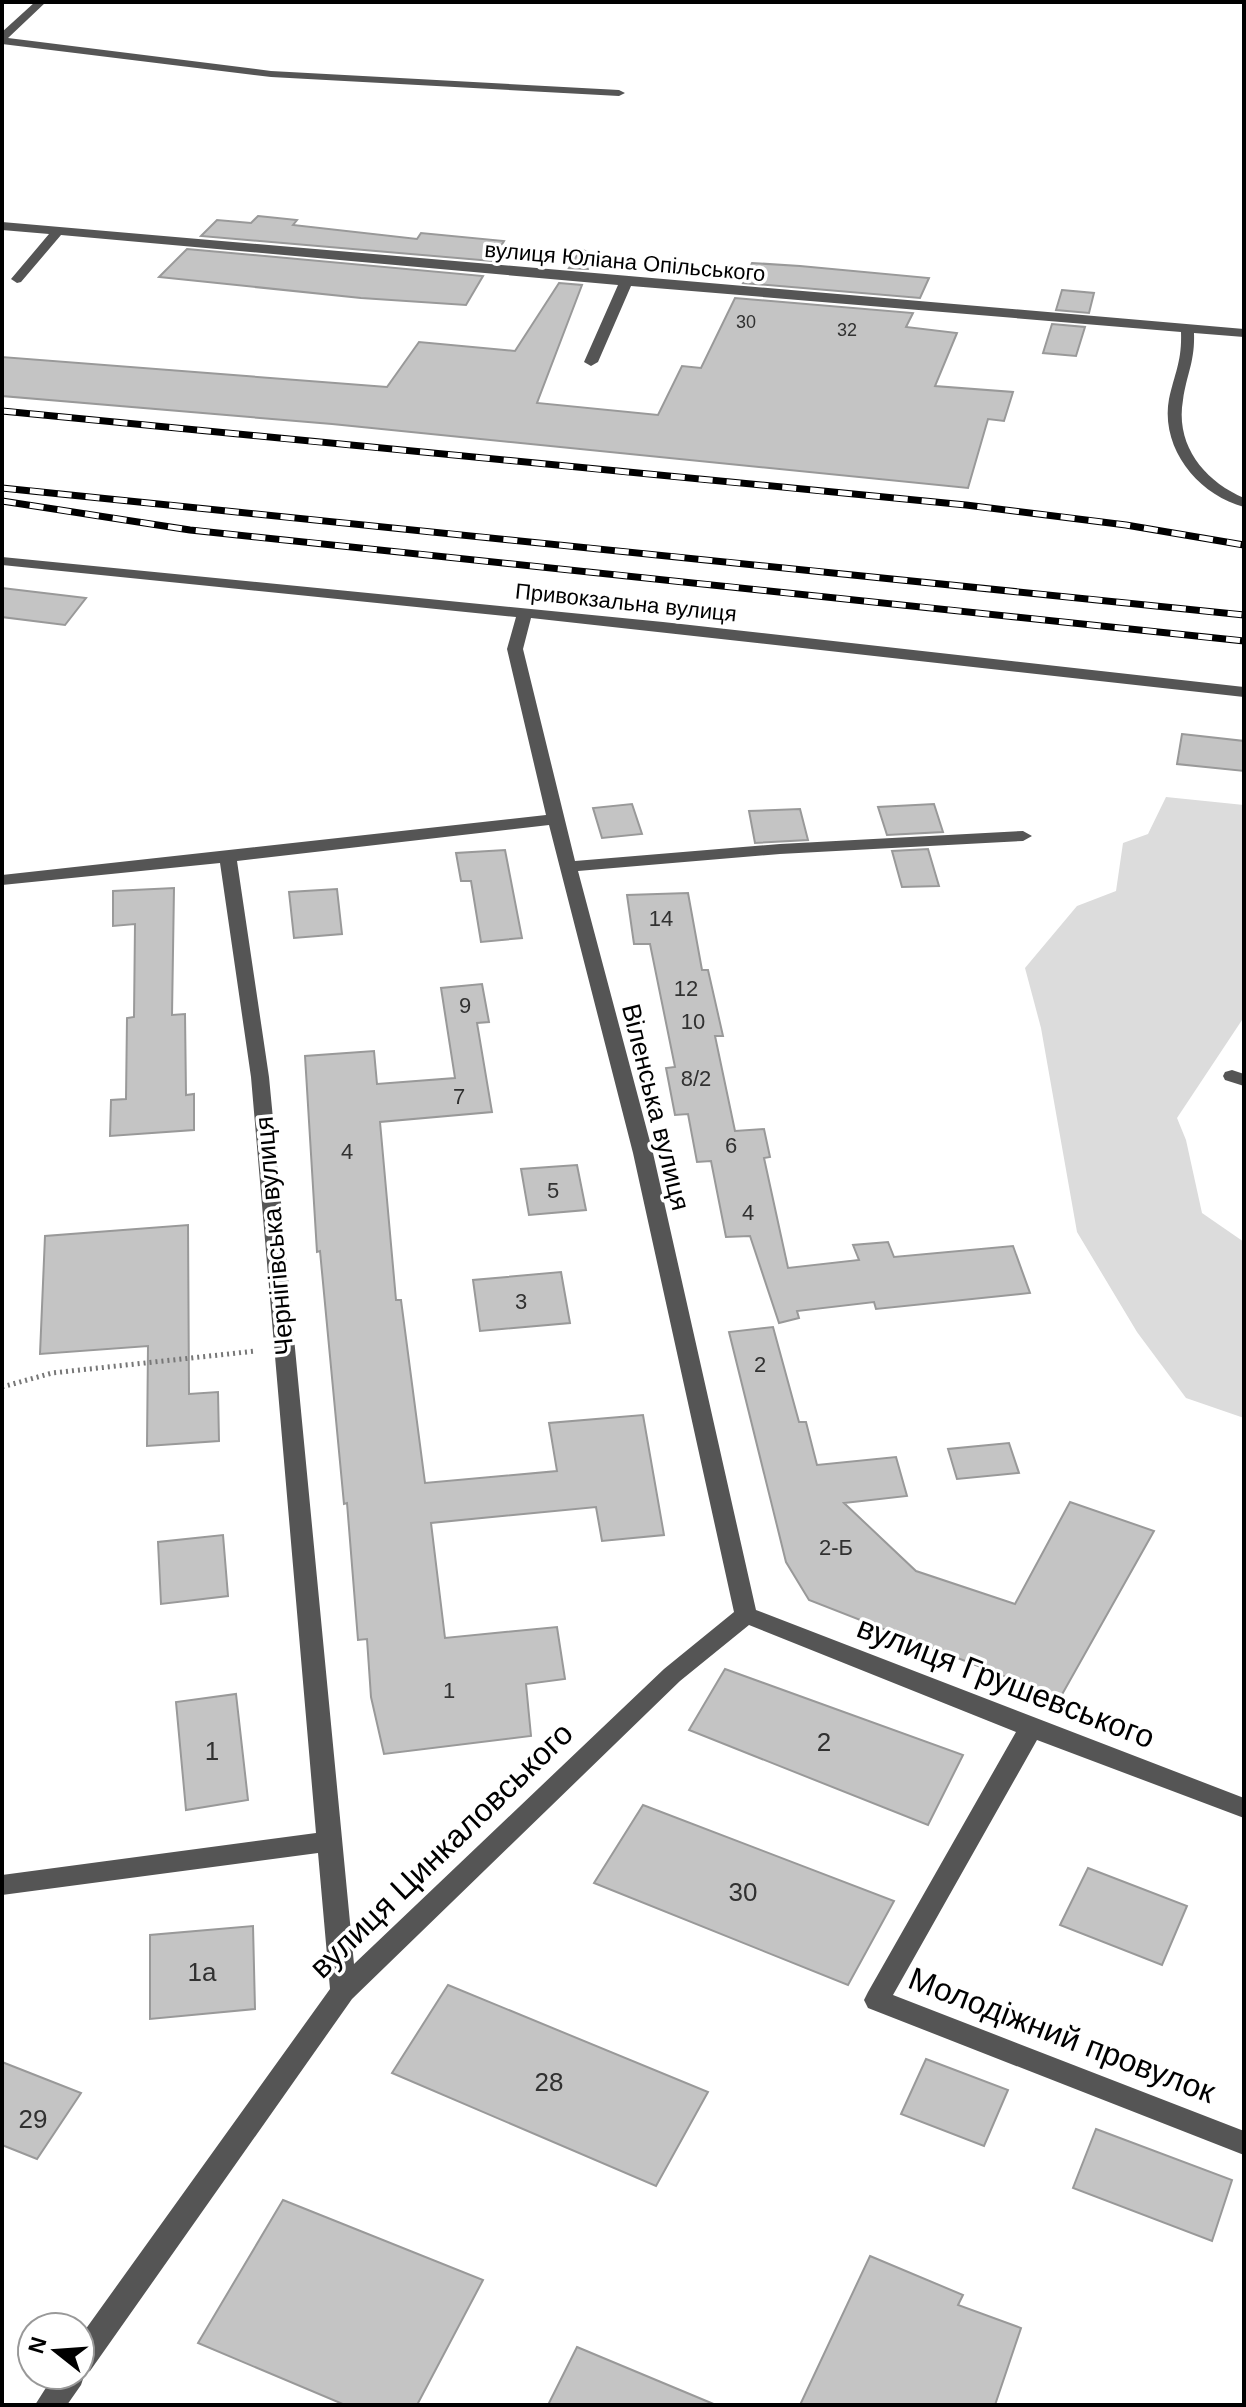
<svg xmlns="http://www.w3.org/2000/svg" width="1246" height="2407" viewBox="0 0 1246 2407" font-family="Helvetica,sans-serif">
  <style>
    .green { fill: #dcdcdc }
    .building { fill: #c4c4c4; stroke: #999; stroke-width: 2 }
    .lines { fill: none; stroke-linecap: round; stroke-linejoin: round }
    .path { stroke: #777; stroke-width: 5; stroke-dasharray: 2 4; stroke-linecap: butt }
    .minor { fill: #555; fill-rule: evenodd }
    .rail-casing { stroke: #000; stroke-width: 7 }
    .rail { stroke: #fff; stroke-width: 5; stroke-dasharray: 14; stroke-linecap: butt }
    .labels { text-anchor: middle; stroke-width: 7; stroke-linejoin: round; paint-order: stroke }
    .far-number-label { font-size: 18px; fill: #313131 }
    .far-street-label { font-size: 22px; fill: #000; stroke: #fff }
    .number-label { font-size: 22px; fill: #313131 }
    .street-label { font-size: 26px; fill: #000; stroke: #fff }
    .near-number-label { font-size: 26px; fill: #313131 }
    .near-street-label { font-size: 32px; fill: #000; stroke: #fff }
  </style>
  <rect width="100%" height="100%" fill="#fff"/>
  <!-- green -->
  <polygon class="green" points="1166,797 1244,805 1244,1017 1177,1118 1186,1140 1202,1213 1244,1242 1244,1418 1186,1398 1137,1332 1077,1232 1041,1028 1025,968 1077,906 1116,891 1123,843 1148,834"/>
  <!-- building -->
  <g class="building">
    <polygon points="258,216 297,220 293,225 417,239 421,233 504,241 492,261 201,236 217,220 251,223"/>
    <polygon points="187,249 483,276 466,305 361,298 159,277"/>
    <polygon points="581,249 593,255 588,269 569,268"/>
    <polygon points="752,263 800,266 929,278 920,298 743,283"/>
    <polygon points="559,283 582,285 537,403 658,415 682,366 701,368 735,298 913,313 906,327 957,333 935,386 1013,392 1004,421 988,419 968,488 332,424 2,396 2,357 387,387 419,342 515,351"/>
    <polygon points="1062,290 1094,293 1089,313 1056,310"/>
    <polygon points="1052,324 1085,327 1076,356 1043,353"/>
    <polygon points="2,588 86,598 65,625 2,617"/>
    <polygon points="1182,734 1244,741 1244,771 1177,764"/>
    <polygon points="632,804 642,834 602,838 593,808"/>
    <polygon points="934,804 943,832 887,835 878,807"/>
    <polygon points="800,809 808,840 755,843 749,811"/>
    <polygon points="928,849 939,886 902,887 892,851"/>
    <polygon points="505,850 522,938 481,942 471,881 461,881 456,853"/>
    <polygon points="174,888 172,1015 185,1014 186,1095 194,1094 194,1130 110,1136 111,1100 126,1099 127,1018 134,1017 135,924 113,926 113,891"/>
    <polygon points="337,889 342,934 294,938 289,892"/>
    <polygon points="688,893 702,970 708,970 723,1036 715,1036 735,1131 764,1129 770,1157 764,1158 788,1268 859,1260 853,1245 888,1242 894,1257 1013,1246 1030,1293 876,1309 874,1302 797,1311 799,1318 779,1323 750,1236 726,1237 711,1161 697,1162 688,1114 675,1115 666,1068 675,1067 650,944 634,944 627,895"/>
    <polygon points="482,984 489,1022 477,1023 492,1112 380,1122 396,1300 401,1300 425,1483 557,1471 549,1423 643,1415 664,1535 602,1541 596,1507 431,1523 445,1638 557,1627 565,1679 526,1684 531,1736 384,1754 371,1697 367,1639 358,1640 347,1503 344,1504 320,1251 317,1252 305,1056 374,1051 377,1084 455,1078 441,988"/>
    <polygon points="577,1165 586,1210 529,1215 521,1169"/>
    <polygon points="188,1225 189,1394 218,1392 219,1441 147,1446 148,1346 40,1354 45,1236"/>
    <polygon points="561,1272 570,1323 480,1331 473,1280"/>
    <polygon points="773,1327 799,1422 806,1422 817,1465 896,1457 907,1496 844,1503 916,1571 1015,1604 1070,1502 1154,1531 1060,1698 809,1600 786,1562 729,1332"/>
    <polygon points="1009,1443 1019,1473 957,1479 948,1449"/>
    <polygon points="223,1535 228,1596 161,1604 158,1542"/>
    <polygon points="725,1669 963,1755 928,1825 689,1730"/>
    <polygon points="236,1694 248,1800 186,1810 176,1702"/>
    <polygon points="643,1805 894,1901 848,1985 594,1883"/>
    <polygon points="1088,1868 1187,1906 1162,1965 1060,1925"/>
    <polygon points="253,1926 255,2009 150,2019 150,1935"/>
    <polygon points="448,1985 708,2092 656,2186 392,2073"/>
    <polygon points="926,2059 1008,2090 984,2146 901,2114"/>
    <polygon points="2,2062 81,2093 37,2159 2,2145"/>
    <polygon points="1096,2129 1232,2180 1212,2241 1073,2188"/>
    <polygon points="283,2200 483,2280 417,2405 345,2405 198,2343"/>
    <polygon points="870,2256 963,2295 958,2305 1021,2328 995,2405 800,2405"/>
    <polygon points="577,2347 716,2405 548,2405"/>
  </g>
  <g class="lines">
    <!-- path -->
    <polyline class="path" points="2,1387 52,1373 256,1351"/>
    <!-- minor -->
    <g class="minor">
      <polygon points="35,2 46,2 8,38 271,71 619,90 625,93 619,96 271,77 2,44 2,32"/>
      <path d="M2,222L1244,329V337L1194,333C1195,362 1187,373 1183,400C1175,445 1204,481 1244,498V507C1198,495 1160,448 1169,399C1175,372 1182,361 1181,332L631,286L598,362L591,366L584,362L618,285L61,235L21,282L17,283L11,279L49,234L2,230Z"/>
      <path d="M2,557L663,622L1244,687V697L531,618L523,649L575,861L780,844L1023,831L1032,836L1023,841L780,854L578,871L653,1153L756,1610L1244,1798V1818L1037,1740L893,1995L1244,2131V2155L868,2008L864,2000L868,1992L1016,1732L749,1625L680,1681L352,1999L90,2371L85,2373L81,2385L67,2405H35L54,2375H80V2337L330,1989L318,1853L2,1895V1875L316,1833L251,1077L220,863L2,885V875L546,815L507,649L516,617L2,565ZM549,825L633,1153L734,1612L664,1669L354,1964L269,1077L237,861Z"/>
      <polygon points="1232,1070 1244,1074 1244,1086 1225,1080 1223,1076 1225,1072"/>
    </g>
    <!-- rail casing -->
    <g class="rail-casing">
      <g id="rail">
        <polyline points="2,411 966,505 1126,525 1244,545"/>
        <polyline points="2,488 1244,615"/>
        <polyline points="2,501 190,530 1244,641"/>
      </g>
    </g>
    <!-- rail -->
    <use href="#rail" class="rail"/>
  </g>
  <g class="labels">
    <!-- far-number labels -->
    <g class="far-number-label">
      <text x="746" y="328">30</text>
      <text x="847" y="336">32</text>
    </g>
    <!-- far-street labels -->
    <g class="far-street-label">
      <text transform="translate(625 261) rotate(5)" y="8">вулиця Юліана Опільського</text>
      <text transform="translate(626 602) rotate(6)" y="8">Привокзальна вулиця</text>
    </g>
    <!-- number labels -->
    <g class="number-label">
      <text x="661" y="926">14</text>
      <text x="686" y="996">12</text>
      <text x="465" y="1013">9</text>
      <text x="693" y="1029">10</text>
      <text x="696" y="1086">8/2</text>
      <text x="459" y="1104">7</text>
      <text x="731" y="1153">6</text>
      <text x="347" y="1159">4</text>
      <text x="553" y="1198">5</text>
      <text x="748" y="1220">4</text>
      <text x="521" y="1309">3</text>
      <text x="760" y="1372">2</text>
      <text x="836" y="1555">2-Б</text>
      <text x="449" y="1698">1</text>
    </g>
    <!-- street labels -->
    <g class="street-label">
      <text transform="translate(656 1107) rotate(76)" y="9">Віленська вулиця</text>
      <text transform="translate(274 1236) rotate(-95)" y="9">Чернігівська вулиця</text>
    </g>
    <!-- near-number labels -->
    <g class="near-number-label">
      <text x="824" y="1751">2</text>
      <text x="212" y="1760">1</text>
      <text x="743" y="1901">30</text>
      <text x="202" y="1981">1а</text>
      <text x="549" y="2091">28</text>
      <text x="33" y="2128">29</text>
    </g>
    <!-- near-street labels -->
    <g class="near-street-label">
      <text transform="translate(1006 1682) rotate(21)" y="11">вулиця Грушевського</text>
      <text transform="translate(441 1850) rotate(-44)" y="11">вулиця Цинкаловського</text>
      <text transform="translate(1062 2035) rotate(21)" y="11">Молодіжний провулок</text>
    </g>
  </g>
  <!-- border -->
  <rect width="1246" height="2407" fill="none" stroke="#000000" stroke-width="8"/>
  <!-- north arrow -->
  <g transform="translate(56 2351) rotate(287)"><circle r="38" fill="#ffffff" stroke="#999999" stroke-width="2"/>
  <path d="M0-6L14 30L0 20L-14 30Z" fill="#000000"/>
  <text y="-12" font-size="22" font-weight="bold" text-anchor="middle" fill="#000000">N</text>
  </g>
</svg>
